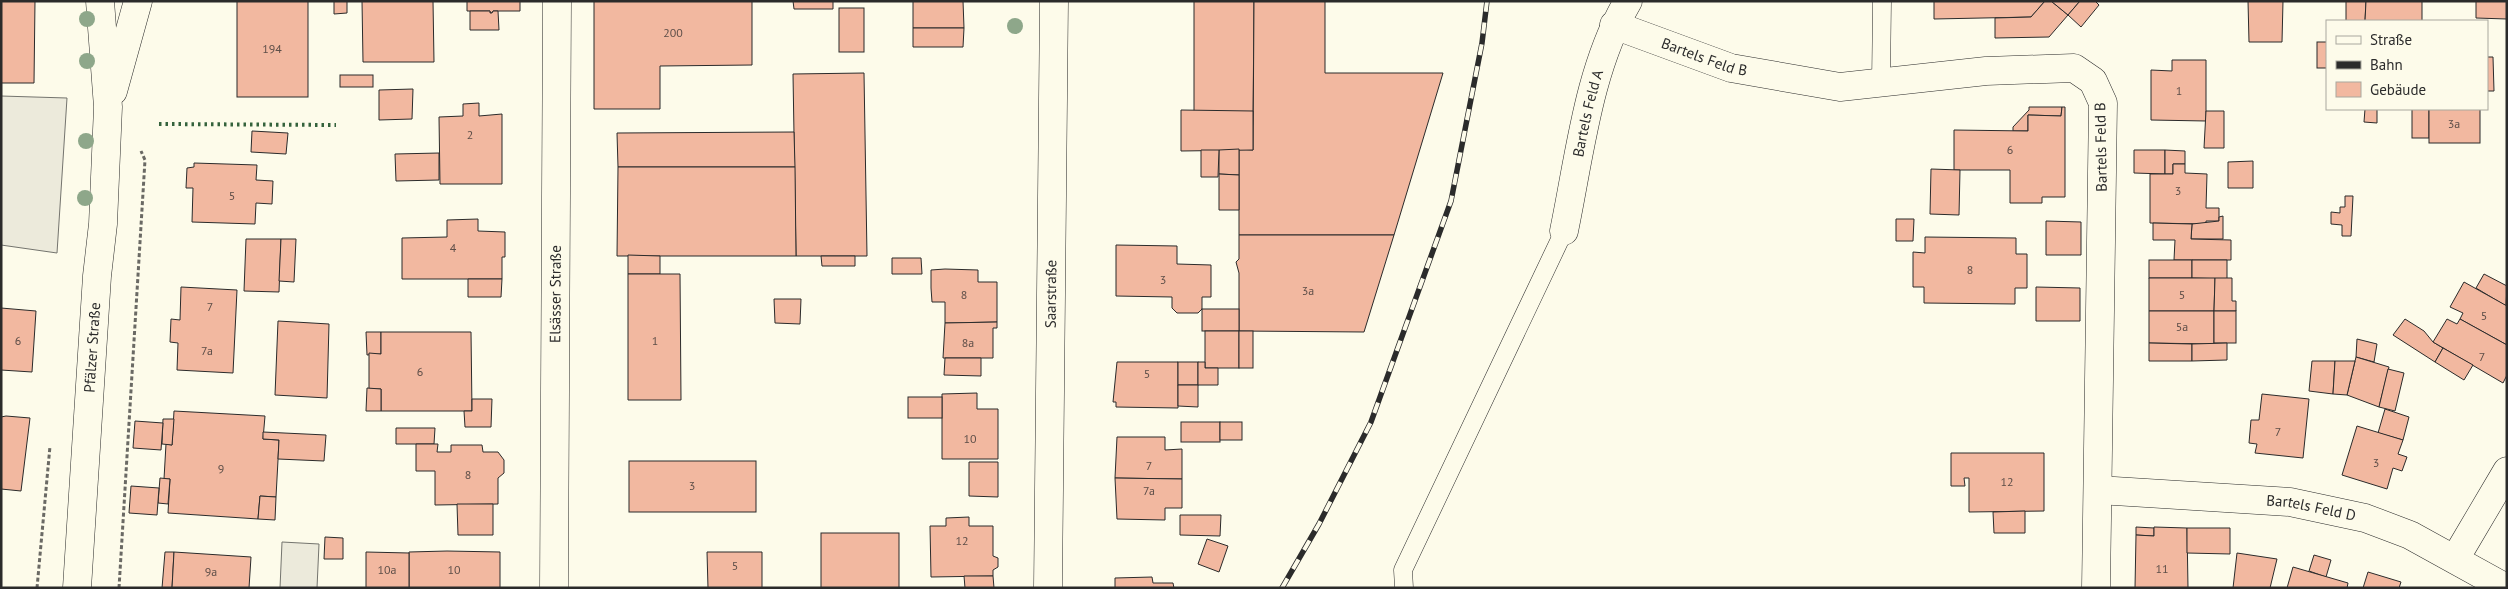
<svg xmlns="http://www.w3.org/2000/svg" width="2508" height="589" viewBox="0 0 2508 589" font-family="'PT Sans',sans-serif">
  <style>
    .parking { fill: #eceadb; stroke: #74746e }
    .building { fill: #f2b8a0; stroke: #2b2b2b }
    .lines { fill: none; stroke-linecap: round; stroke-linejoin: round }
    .lane-casing { stroke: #2b2b2b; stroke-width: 19 }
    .street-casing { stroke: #2b2b2b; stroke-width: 29 }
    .secondary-casing { stroke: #2b2b2b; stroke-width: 29 }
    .path { stroke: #6a6964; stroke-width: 3; stroke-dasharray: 4 2.5; stroke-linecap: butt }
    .lane { stroke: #fdfbea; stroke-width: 18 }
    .street { stroke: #fdfbea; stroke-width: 28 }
    .secondary { stroke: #fdfbea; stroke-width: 28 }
    .rail-casing { stroke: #2b2b2b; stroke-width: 5.5 }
    .rail { stroke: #fdfbea; stroke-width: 4; stroke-dasharray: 11; stroke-linecap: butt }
    .hedge { stroke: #34623c; stroke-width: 4; stroke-dasharray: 2.5 4; stroke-linecap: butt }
    .tree { fill: #8ea78a }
    .labels { text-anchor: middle; stroke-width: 4; stroke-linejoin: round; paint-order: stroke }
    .number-label { font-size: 12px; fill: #5d4e48 }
    .street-label { font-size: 15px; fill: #2b2b2b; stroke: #fdfbea }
  </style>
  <rect width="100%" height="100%" fill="#fdfbea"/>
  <!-- parking -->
  <g class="parking">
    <polygon points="1,96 67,98 57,253 1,245"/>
    <polygon points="282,542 319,544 317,588 280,588"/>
  </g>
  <!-- building -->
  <g class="building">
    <polygon points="1,1 35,1 34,83 1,83"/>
    <rect x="237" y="1" width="71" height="96"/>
    <polygon points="334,1 347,1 347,13 334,14"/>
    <polygon points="362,1 433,1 434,62 363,62"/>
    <polygon points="467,1 520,1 520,11 493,11 492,13 490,13 490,11 467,11"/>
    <polygon points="594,1 752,1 752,65 660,66 660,109 594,109"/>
    <polygon points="793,1 833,1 833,9 794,9"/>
    <polygon points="913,1 963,1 964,28 913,28"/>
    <polygon points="1194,1 1254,1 1253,125 1194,125"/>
    <polygon points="1254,1 1325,1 1325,73 1443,73 1394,235 1239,235 1239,149 1253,150"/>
    <polygon points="1934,1 2045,1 2031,17 1934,19"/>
    <polygon points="2045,1 2051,1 2068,15 2049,37 1995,38 1995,18 2031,17"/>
    <polygon points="2051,1 2080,1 2068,15"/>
    <polygon points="2080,1 2095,1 2099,5 2081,27 2068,15"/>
    <polygon points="2248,1 2283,1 2282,42 2249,42"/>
    <polygon points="2346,1 2366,1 2365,21 2368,21 2346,21"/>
    <polygon points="2366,1 2422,1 2422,21 2365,21"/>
    <polygon points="2476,1 2507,1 2507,19 2476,18"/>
    <rect x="839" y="8" width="25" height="44"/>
    <polygon points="470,11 490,11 490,13 492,13 493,11 498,11 499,30 470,30"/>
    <polygon points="913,28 964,28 963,47 913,47"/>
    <rect x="2317" y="42" width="10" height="26"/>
    <polygon points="2487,57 2493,57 2494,91 2487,91"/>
    <polygon points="2172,60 2206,60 2206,121 2151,120 2151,70 2172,71"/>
    <polygon points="864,73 867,256 796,256 793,74"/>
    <rect x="340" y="75" width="33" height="12"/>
    <polygon points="413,89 412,119 379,120 379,90"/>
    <polygon points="479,103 479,116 502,114 502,184 440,184 439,117 463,116 463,104"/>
    <polygon points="2029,107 2062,107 2061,116 2028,115 2028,131 2013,131 2013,127 2029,110"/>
    <polygon points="2062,107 2065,107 2065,197 2042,197 2042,203 2010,203 2010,170 1954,170 1954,130 2028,131 2028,115 2061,116"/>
    <polygon points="2365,109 2377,109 2377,123 2364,122"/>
    <rect x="2412" y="109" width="17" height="29"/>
    <rect x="2429" y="109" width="51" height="34"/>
    <polygon points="1181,110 1253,111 1253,150 1181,151"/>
    <polygon points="2206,111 2224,111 2224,148 2204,148"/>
    <polygon points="252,131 288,133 286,154 251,152"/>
    <polygon points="794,132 795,167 618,167 617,133"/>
    <polygon points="1239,149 1239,175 1219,174 1219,150"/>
    <polygon points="1201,150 1219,150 1218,177 1201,177"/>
    <polygon points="2134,150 2165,150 2165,174 2134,173"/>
    <polygon points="2165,150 2185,151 2185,164 2173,164 2173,174 2165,174"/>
    <polygon points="439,153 439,180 396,181 395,154"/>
    <polygon points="2253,161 2253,188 2228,188 2228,162"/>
    <polygon points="194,163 257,165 256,180 273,181 272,204 256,203 255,224 192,222 193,188 186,188 187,168 194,167"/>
    <polygon points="2173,164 2185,164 2185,173 2207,174 2206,208 2219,208 2219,221 2206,221 2206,224 2150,223 2150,174 2173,174"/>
    <polygon points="618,167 795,167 796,256 617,256"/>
    <polygon points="1931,169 1960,170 1959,215 1930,214"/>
    <polygon points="1219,174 1239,175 1239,210 1219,210"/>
    <polygon points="2345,196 2353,196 2351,236 2342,236 2342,225 2331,224 2331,212 2340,213 2340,207 2345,207"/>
    <polygon points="2223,216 2223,239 2191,239 2192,224 2219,221 2219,217"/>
    <polygon points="478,219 478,231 505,232 505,257 502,257 502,279 402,279 402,238 447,237 447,220"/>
    <polygon points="1896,219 1914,219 1913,241 1896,241"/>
    <polygon points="2046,221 2081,222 2081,255 2046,255"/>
    <polygon points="2153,223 2192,224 2191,239 2231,240 2231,260 2174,260 2175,240 2153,240"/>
    <polygon points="1239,235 1394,235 1364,332 1239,331 1239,273 1236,262 1239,259"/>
    <polygon points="1925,237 2016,238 2016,254 2027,254 2027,288 2015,288 2015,304 1924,303 1924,287 1913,287 1913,252 1925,253"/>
    <polygon points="246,239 281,239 279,292 244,291"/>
    <polygon points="281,239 296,239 294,282 279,281"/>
    <polygon points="1116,245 1177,246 1177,264 1211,265 1211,297 1202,297 1202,309 1198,313 1177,313 1172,308 1172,297 1116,296"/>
    <polygon points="628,255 660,256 660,274 628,274"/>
    <polygon points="821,256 855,256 855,266 822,266"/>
    <polygon points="892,258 921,258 922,274 892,274"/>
    <rect x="2149" y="260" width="43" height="18"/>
    <polygon points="2192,260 2227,260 2227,279 2192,278"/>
    <polygon points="945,269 978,270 978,282 997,282 997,322 945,323 945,302 932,302 931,288 931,270"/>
    <polygon points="628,274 680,274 681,400 628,400"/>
    <polygon points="2484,274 2507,286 2506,306 2476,288"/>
    <polygon points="2149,278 2215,278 2214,311 2149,311"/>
    <polygon points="2215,278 2232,278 2232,301 2236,301 2236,311 2214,311"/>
    <polygon points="468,279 502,279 501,297 468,297"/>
    <polygon points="2464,282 2507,306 2507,345 2460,319 2463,313 2450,307"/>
    <polygon points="181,287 237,290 233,373 177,370 178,343 170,342 171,319 180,320"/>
    <polygon points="2036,287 2080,288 2080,321 2036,321"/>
    <polygon points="774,299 801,299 800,324 775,323"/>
    <polygon points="1,308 36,311 32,372 1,370"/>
    <rect x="1202" y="309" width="37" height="22"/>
    <polygon points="2149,311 2214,311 2214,344 2149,343"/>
    <rect x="2214" y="311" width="22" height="32"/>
    <polygon points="2405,319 2424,331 2433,342 2443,348 2435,362 2393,335"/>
    <polygon points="2447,319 2457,324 2460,319 2507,345 2507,375 2503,383 2433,342"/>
    <polygon points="278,321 329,324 327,398 275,395"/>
    <polygon points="997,322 997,328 993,328 993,358 943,358 945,323"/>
    <rect x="1205" y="331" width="34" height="37"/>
    <rect x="1239" y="331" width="14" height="37"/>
    <polygon points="366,332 381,332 381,354 367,355"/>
    <polygon points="381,332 471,332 472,411 381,411 381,389 369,389 369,353 381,354"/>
    <polygon points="2357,339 2377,344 2374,362 2356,357"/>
    <polygon points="2149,343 2192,344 2192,361 2149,361"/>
    <polygon points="2227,343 2227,360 2192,361 2192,344"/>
    <polygon points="2443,348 2473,365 2464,380 2435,362"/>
    <polygon points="2356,357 2389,367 2379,407 2347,395"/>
    <polygon points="945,358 981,358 981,376 944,375"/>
    <polygon points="2312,361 2335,361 2333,394 2309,391"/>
    <polygon points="2335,361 2355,361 2347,395 2333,394"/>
    <polygon points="1117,362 1178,362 1178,408 1116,407 1116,402 1113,402"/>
    <rect x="1178" y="362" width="20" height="23"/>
    <polygon points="1198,362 1205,362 1205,368 1218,368 1218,385 1198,385"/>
    <polygon points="2388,369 2404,373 2395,411 2379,407"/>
    <polygon points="1178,385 1198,385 1198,407 1178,406"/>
    <polygon points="367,388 381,389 381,411 366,411"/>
    <polygon points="977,393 977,409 998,409 998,459 942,459 942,394"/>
    <polygon points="2262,394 2309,399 2303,458 2255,453 2257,444 2249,443 2251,420 2259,420"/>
    <rect x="908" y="397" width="34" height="21"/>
    <polygon points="472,399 492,399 491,427 465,427 464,411 472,411"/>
    <polygon points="2385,409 2409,417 2403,440 2378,433"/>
    <polygon points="174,411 265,416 263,439 279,440 278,460 276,497 260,496 258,519 168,513 170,479 164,479 166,444 172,445"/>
    <polygon points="6,416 30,418 21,491 1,489 1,417"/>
    <polygon points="163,419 174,419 172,445 162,444"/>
    <polygon points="135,421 163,423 161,450 133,448"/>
    <rect x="1181" y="422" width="39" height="20"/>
    <rect x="1220" y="422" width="22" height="18"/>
    <polygon points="2357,426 2403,440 2398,454 2407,457 2402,471 2393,468 2387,489 2342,475"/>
    <polygon points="396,428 435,428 434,444 396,444"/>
    <polygon points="263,432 326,435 324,461 278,459 279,440 263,439"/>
    <polygon points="1117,437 1165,437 1165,450 1182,449 1182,479 1115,478"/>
    <polygon points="416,444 438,444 437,452 451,452 451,445 482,445 483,452 498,452 504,460 504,473 498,478 498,504 435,505 435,471 416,471"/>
    <polygon points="1951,453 2044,453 2044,511 1969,512 1969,478 1964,478 1965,486 1951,486"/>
    <rect x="629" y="461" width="127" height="51"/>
    <polygon points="969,462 998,462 998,497 969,496"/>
    <polygon points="160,478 170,479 168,504 158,503"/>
    <polygon points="1115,478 1182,479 1182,508 1165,508 1165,520 1117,519"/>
    <polygon points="131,486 159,488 157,515 129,513"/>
    <polygon points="260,496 276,497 275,520 258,519"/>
    <polygon points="457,504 493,504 493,535 458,535"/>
    <polygon points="2025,511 2025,533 1994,533 1993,512"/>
    <polygon points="1180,515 1221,515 1220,536 1180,535"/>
    <polygon points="969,517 969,526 993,526 993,556 998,558 998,567 993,570 993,576 931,577 930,526 946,526 946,518"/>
    <polygon points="2136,527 2154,528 2154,536 2136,535"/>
    <polygon points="2154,527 2187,528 2188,588 2135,588 2136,535 2154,536"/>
    <polygon points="2187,528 2230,528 2230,554 2187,553"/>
    <rect x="821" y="533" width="78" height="55"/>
    <polygon points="325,537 343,538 343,559 324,559"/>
    <polygon points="1207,539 1228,546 1219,572 1198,564"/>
    <polygon points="447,551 500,552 500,588 409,588 409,552"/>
    <polygon points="165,552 174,552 172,588 162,588"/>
    <polygon points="174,552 251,557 249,588 172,588"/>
    <polygon points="366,552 409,553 409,588 366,588"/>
    <polygon points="707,552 762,552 762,588 708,588"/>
    <polygon points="2237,553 2277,559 2270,588 2233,588"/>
    <polygon points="2314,555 2331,560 2326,577 2309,571"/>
    <polygon points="2293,567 2348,583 2347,588 2287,588"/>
    <polygon points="2368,572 2401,582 2399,588 2363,588"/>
    <polygon points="964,576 993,576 994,588 965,588"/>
    <polygon points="1152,577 1153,583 1173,583 1174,588 1115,588 1115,578"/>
  </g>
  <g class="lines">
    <!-- lane casing -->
    <g class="lane-casing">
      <g id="lane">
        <polyline points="1881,82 1882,1"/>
        <polyline points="1404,588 1403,570 1564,231"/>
      </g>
    </g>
    <!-- street casing -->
    <g class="street-casing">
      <g id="street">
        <path id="s1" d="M1614,25L1731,68L1840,87L1986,71L2074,68L2093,81L2103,103L2096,588"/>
        <path id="s2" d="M1564,231C1580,154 1588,70 1628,1"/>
        <path id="s3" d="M2098,490L2290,502L2365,518L2410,535L2506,588"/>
        <polyline points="2455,559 2507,471"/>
        <path id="s4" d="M554,588L557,1"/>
        <path id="s5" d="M1048,588L1054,1"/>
      </g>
    </g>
    <!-- secondary casing -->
    <g class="secondary-casing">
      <g id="secondary">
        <polyline points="113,91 138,1"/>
        <path id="s6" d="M77,588L97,276L103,224L108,107L100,1"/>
      </g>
    </g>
    <!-- path -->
    <g class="path">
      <polyline points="37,588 50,446"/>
      <polyline points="119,588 145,160 141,151"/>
    </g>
    <!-- lane -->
    <use href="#lane" class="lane"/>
    <!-- street -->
    <use href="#street" class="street"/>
    <!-- secondary -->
    <use href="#secondary" class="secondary"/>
    <!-- rail casing -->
    <g class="rail-casing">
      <polyline id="rail" points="1282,588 1319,524 1371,422 1451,201 1482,43 1487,1"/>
    </g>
    <!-- rail -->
    <use href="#rail" class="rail"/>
    <!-- hedge -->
    <polyline class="hedge" points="159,124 336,125"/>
  </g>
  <!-- trees -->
  <g class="tree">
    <circle cx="87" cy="19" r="8"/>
    <circle cx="1015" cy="26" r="8"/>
    <circle cx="87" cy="61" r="8"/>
    <circle cx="86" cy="141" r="8"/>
    <circle cx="85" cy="198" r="8"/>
  </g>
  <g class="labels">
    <!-- number labels -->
    <g class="number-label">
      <text x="673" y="37">200</text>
      <text x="272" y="53">194</text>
      <text x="2179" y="95">1</text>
      <text x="2454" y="128">3a</text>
      <text x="470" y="139">2</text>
      <text x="2010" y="154">6</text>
      <text x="2178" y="195">3</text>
      <text x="232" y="200">5</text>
      <text x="453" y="252">4</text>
      <text x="1970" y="274">8</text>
      <text x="1163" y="284">3</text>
      <text x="1308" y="295">3a</text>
      <text x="964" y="299">8</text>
      <text x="2182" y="299">5</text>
      <text x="210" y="311">7</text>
      <text x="2484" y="320">5</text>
      <text x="2182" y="331">5a</text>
      <text x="18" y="345">6</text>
      <text x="655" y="345">1</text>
      <text x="968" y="347">8a</text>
      <text x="207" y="355">7a</text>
      <text x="2482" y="361">7</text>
      <text x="420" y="376">6</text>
      <text x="1147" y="378">5</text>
      <text x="2278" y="436">7</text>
      <text x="970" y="443">10</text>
      <text x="2376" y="467">3</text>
      <text x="1149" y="470">7</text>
      <text x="221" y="473">9</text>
      <text x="468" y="479">8</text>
      <text x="2007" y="486">12</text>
      <text x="692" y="490">3</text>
      <text x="1149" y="495">7a</text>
      <text x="962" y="545">12</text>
      <text x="735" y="570">5</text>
      <text x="2162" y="573">11</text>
      <text x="387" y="574">10a</text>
      <text x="454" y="574">10</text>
      <text x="211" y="576">9a</text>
    </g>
    <!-- street labels -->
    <g class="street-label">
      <text dy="5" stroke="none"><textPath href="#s1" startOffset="96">Bartels Feld B</textPath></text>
      <text dy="5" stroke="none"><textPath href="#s2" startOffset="120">Bartels Feld A</textPath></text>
      <text transform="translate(2101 147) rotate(-91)" y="5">Bartels Feld B</text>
      <text dy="5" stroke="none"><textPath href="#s4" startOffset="294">Elsässer Straße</textPath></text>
      <text dy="5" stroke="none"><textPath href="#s5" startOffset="294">Saarstraße</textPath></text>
      <text dy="5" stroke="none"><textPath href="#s6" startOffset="241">Pfälzer Straße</textPath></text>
      <text dy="5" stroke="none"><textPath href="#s3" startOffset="214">Bartels Feld D</textPath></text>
    </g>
  </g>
  <!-- border -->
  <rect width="2508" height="589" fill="none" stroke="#2b2b2b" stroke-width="5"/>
  <!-- legend -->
  <rect x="2326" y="20" width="162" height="90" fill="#fdfbea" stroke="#a9a89e"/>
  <rect x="2336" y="36" width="25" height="8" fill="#fdfbea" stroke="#a9a89e"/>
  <text x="2370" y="45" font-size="15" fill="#2b2b2b">Straße</text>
  <rect x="2336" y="61" width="25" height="8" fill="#2b2b2b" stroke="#a9a89e"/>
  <text x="2370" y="70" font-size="15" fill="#2b2b2b">Bahn</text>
  <rect x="2336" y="82" width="25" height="15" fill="#f2b8a0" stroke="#a9a89e"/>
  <text x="2370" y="95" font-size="15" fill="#2b2b2b">Gebäude</text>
</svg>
